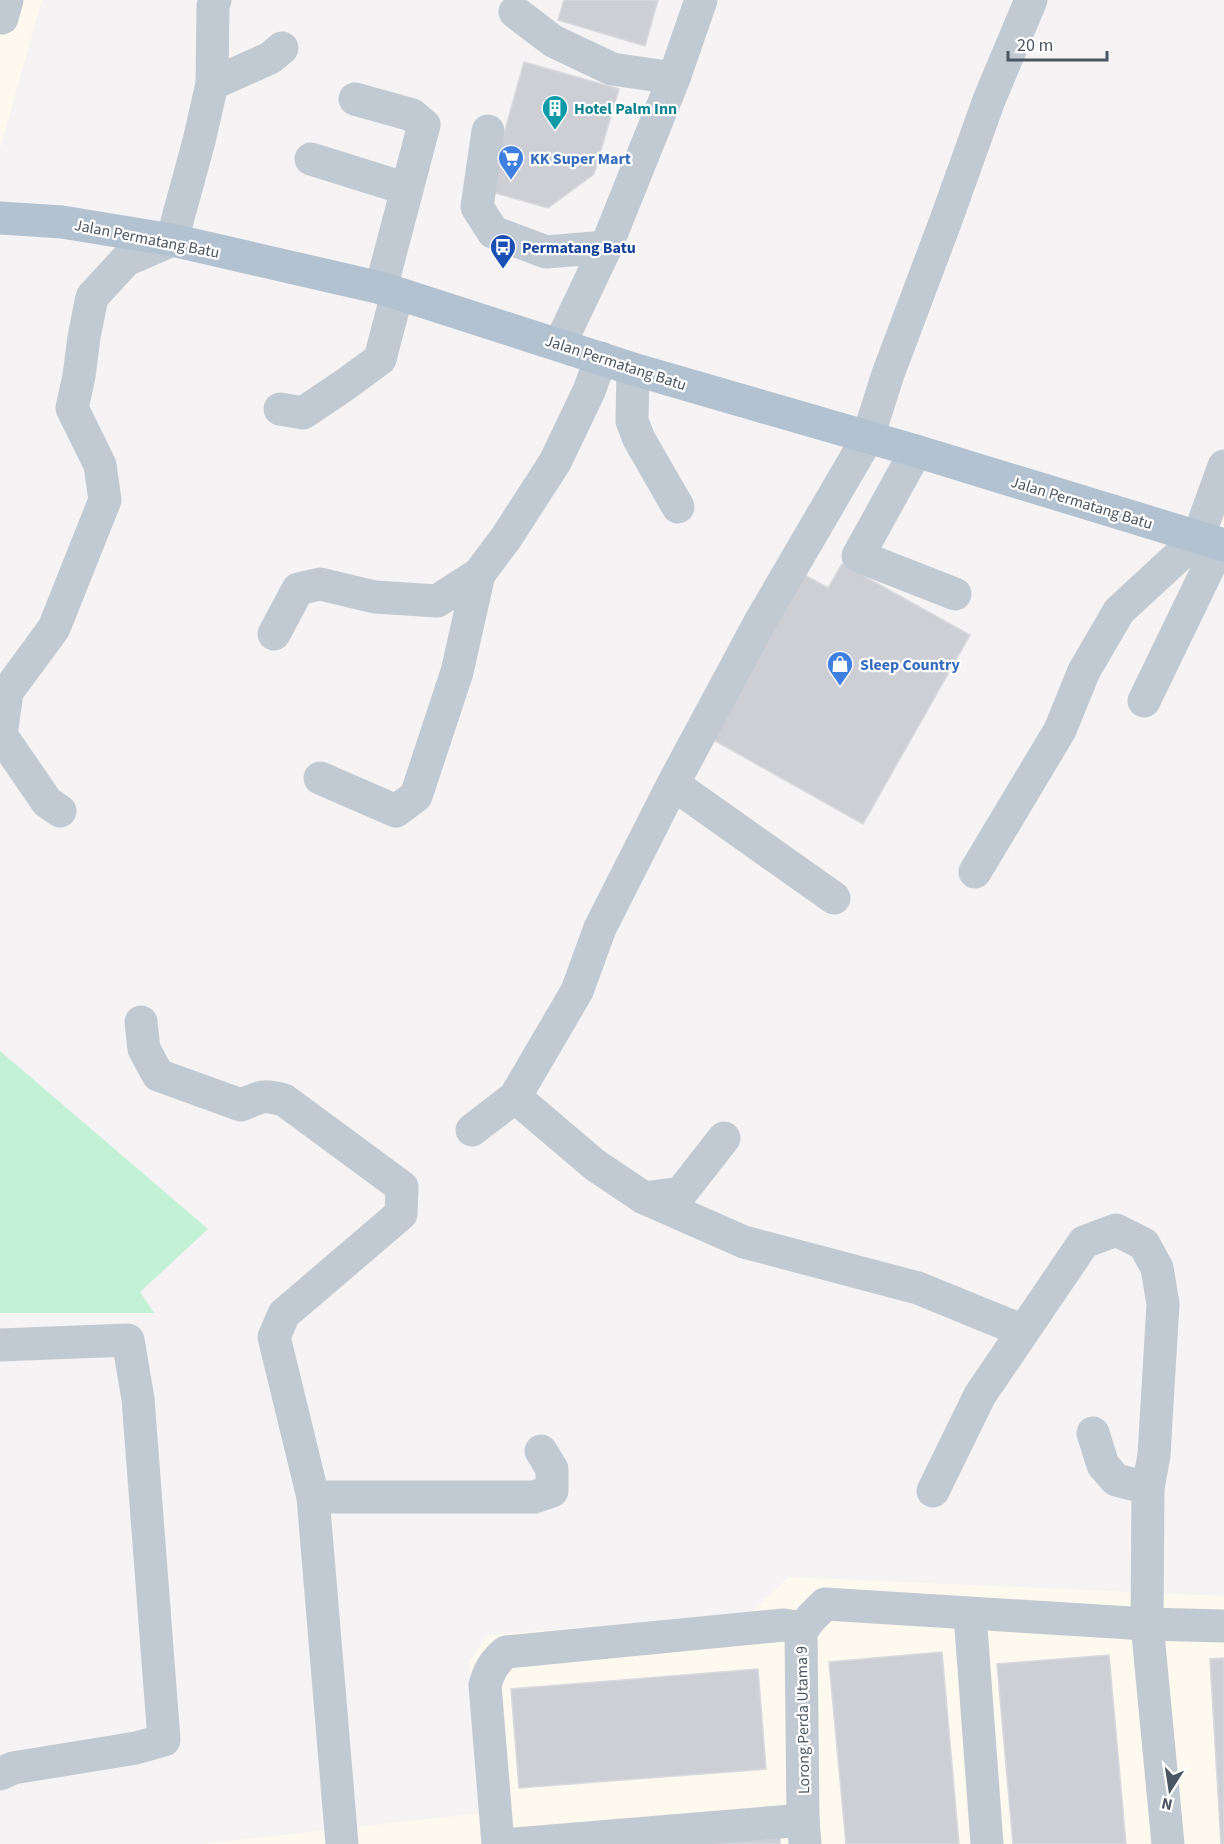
<svg xmlns="http://www.w3.org/2000/svg" width="1224" height="1844" viewBox="0 0 1224 1844" font-family="'Source Sans 3',sans-serif">
  <style>
    .commercial { fill: #fdf9ef }
    .green { fill: #c3f1d5 }
    .building { fill: #cdcfd5; stroke: #d7d9de; stroke-width: 1.5 }
    .lines { fill: none; stroke-linecap: round; stroke-linejoin: round }
    .minor { stroke: #c1cad2; stroke-width: 33 }
    .major { stroke: #b3c2d1; stroke-width: 33 }
    .labels { text-anchor: middle; stroke-width: 4.5; stroke-linejoin: round; paint-order: stroke }
    .culture-label { font-size: 16px; font-weight: bold; fill: #0d838f; stroke: #fff; text-anchor: start }
    .shop-label { font-size: 16px; font-weight: bold; fill: #366cbe; stroke: #fff; text-anchor: start }
    .street-label { font-size: 16px; fill: #4a5661; stroke: #fff }
    .transit-label { font-size: 16px; font-weight: bold; fill: #164399; stroke: #fff; text-anchor: start }
  </style>
  <rect width="100%" height="100%" fill="#f5f3f3"/>
  <!-- commercial -->
  <g class="commercial">
    <polygon points="0,0 42,0 0,149"/>
    <polygon points="789,1577 1224,1596 1224,1844 203,1844 482,1813 469,1660 489,1635 749,1614"/>
  </g>
  <!-- green -->
  <polygon class="green" points="0,1051 208,1229 140,1292 154,1313 0,1313"/>
  <!-- building -->
  <g class="building">
    <polygon points="564,0 658,0 645,46 558,20"/>
    <polygon points="524,62 619,89 594,174 548,208 488,191"/>
    <polygon points="842,564 970,635 863,824 710,738 803,574 828,588"/>
    <polygon points="942,1652 959,1844 846,1844 829,1662"/>
    <polygon points="1109,1655 1126,1844 1013,1844 997,1664"/>
    <polygon points="1224,1658 1224,1844 1221,1844 1210,1659"/>
    <polygon points="758,1669 766,1769 519,1788 511,1689"/>
    <polygon points="780,1838 780,1844 697,1844"/>
  </g>
  <g class="lines">
    <!-- minor -->
    <g class="minor">
      <polyline points="515,12 553,41 612,69 674,78"/>
      <polyline points="2,18 7,0"/>
      <polyline points="212,84 270,58 282,48"/>
      <polyline points="355,99 412,115 424,125 381,288"/>
      <polyline points="488,131 477,207 493,232 546,252 606,247"/>
      <polyline points="311,159 407,189"/>
      <polyline points="560,344 606,247 674,78 701,0"/>
      <polyline points="633,369 632,421 639,439 678,507"/>
      <polyline points="280,409 303,413 346,384 380,359 397,294"/>
      <polyline points="916,451 858,556 955,594"/>
      <polyline points="274,634 298,589 320,584 375,597 437,601 479,574 506,538 555,462 589,391 601,358"/>
      <polyline points="1144,701 1220,544"/>
      <polyline points="320,778 396,811 416,796 457,672 479,574"/>
      <polyline points="673,784 834,898"/>
      <polyline points="60,811 47,802 1,735 7,692 54,628 105,500 100,465 72,408 79,376 84,337 92,297 126,260 172,240 199,141 212,84 213,6 215,0"/>
      <polyline points="975,872 1060,730 1084,671 1119,611 1198,538 1224,466"/>
      <path d="M141,1022L144,1049L158,1075L241,1105C261,1097 261,1094 284,1100L402,1187L401,1214L284,1314L274,1337L313,1497L342,1844"/>
      <polyline points="515,1097 595,1165 644,1198 744,1242 918,1288 1023,1331"/>
      <polyline points="472,1130 515,1097 577,991 600,928 673,784 760,622 868,437 888,374 946,220 989,100 1031,0"/>
      <polyline points="644,1198 681,1193 724,1138"/>
      <polyline points="0,1345 128,1340 138,1399 164,1740 136,1748 13,1768 0,1774"/>
      <polyline points="1093,1433 1103,1465 1116,1480 1148,1488"/>
      <polyline points="933,1491 980,1395 1084,1242 1116,1230 1144,1244 1157,1268 1163,1304 1154,1455 1148,1488 1147,1624 1168,1844"/>
      <polyline points="313,1497 534,1497 552,1491 552,1469 541,1451"/>
      <polyline points="970,1614 987,1844"/>
      <path d="M498,1844L485,1685C489,1671 494,1662 506,1652L784,1625L796,1627L801,1631"/>
      <polyline points="515,1844 803,1820"/>
      <polyline points="805,1844 803,1820 801,1631 811,1618 825,1604 1147,1624 1224,1626"/>
    </g>
    <!-- major -->
    <polyline class="major" points="0,218 62,222 172,240 381,288 633,369 916,451 1224,545"/>
  </g>
  <!-- icons -->
  <defs>
    <g id="building-pin" transform="scale(1.35)"><path d="M0 17L-7.5 6A9.5 9.5 0 1 1 7.5 6Z" fill="#0f9aa8" stroke="#fff"/><path d="M-4-6H4V6H1V3H-1V6H-4ZM-2.5-4.3h1.7v1.8h-1.7ZM.8-4.3h1.7v1.8H.8ZM-2.5-1h1.7V.8h-1.7ZM.8-1h1.7V.8H.8Z" fill="#fff"/></g>
    <g id="supermarket-pin" transform="scale(1.35)"><path d="M0 17L-7.5 6A9.5 9.5 0 1 1 7.5 6Z" fill="#3f7fe0" stroke="#fff"/><path d="M-6-5.5h2.5l.6 2H6L4.5 2H-2.5L-4.4-4H-6ZM-1.5 3.2a1.3 1.3 0 1 0 .1 0ZM3 3.2a1.3 1.3 0 1 0 .1 0Z" fill="#fff"/></g>
    <g id="bus-pin" transform="scale(1.35)"><path d="M0 17L-7.5 6A9.5 9.5 0 1 1 7.5 6Z" fill="#1a4fb4" stroke="#fff"/><path d="M-5-6H5V4H4V6H2V4H-2V6H-4V4H-5ZM-3.5-4V0h7V-4ZM-3.5 1.2v1.5H-2V1.2ZM2 1.2v1.5H3.5V1.2Z" fill="#fff"/></g>
    <g id="shop-pin" transform="scale(1.35)"><path d="M0 17L-7.5 6A9.5 9.5 0 1 1 7.5 6Z" fill="#3f7fe0" stroke="#fff"/><path d="M-5-2.5h2.3a2.7 3.5 0 0 1 5.4 0H5L5.5 6h-11ZM-1.5-2.5h3a1.5 2.3 0 0 0-3 0Z" fill="#fff"/></g>
  </defs>
  <g fill-rule="evenodd">
    <use href="#building-pin" x="555" y="108"/>
    <use href="#supermarket-pin" x="511" y="158"/>
    <use href="#bus-pin" x="503" y="247"/>
    <use href="#shop-pin" x="840" y="664"/>
  </g>
  <g class="labels">
    <!-- culture labels -->
    <g class="culture-label">
      <text x="574" y="114">Hotel Palm Inn</text>
    </g>
    <!-- shop labels -->
    <g class="shop-label">
      <text x="530" y="164">KK Super Mart</text>
      <text x="860" y="670">Sleep Country</text>
    </g>
    <!-- street labels -->
    <g class="street-label">
      <text transform="translate(147 238) rotate(11)" y="6">Jalan Permatang Batu</text>
      <text transform="translate(616 362) rotate(18)" y="6">Jalan Permatang Batu</text>
      <text transform="translate(1082 502) rotate(17)" y="6">Jalan Permatang Batu</text>
      <text transform="translate(802 1720) rotate(-91)" y="6">Lorong Perda Utama 9</text>
    </g>
    <!-- transit labels -->
    <g class="transit-label">
      <text x="522" y="253">Permatang Batu</text>
    </g>
  </g>
  <!-- north arrow -->
  <g transform="translate(1170 1790) rotate(192)" stroke="#ffffff" stroke-width="4.5" paint-order="stroke">
  <path d="M0-4.5L10 22L0 15L-10 22Z" fill="#4a5661"/>
  <text y="-9" font-size="16" font-weight="bold" text-anchor="middle" fill="#4a5661">N</text>
  </g>
  <!-- scale -->
  <path d="M1008 51v9h99v-9" fill="none" stroke="#4a5661" stroke-width="3"/>
  <text x="1017" y="51" font-size="18" fill="#4a5661" stroke="#ffffff" stroke-width="4.5" paint-order="stroke">20 m</text>
</svg>
